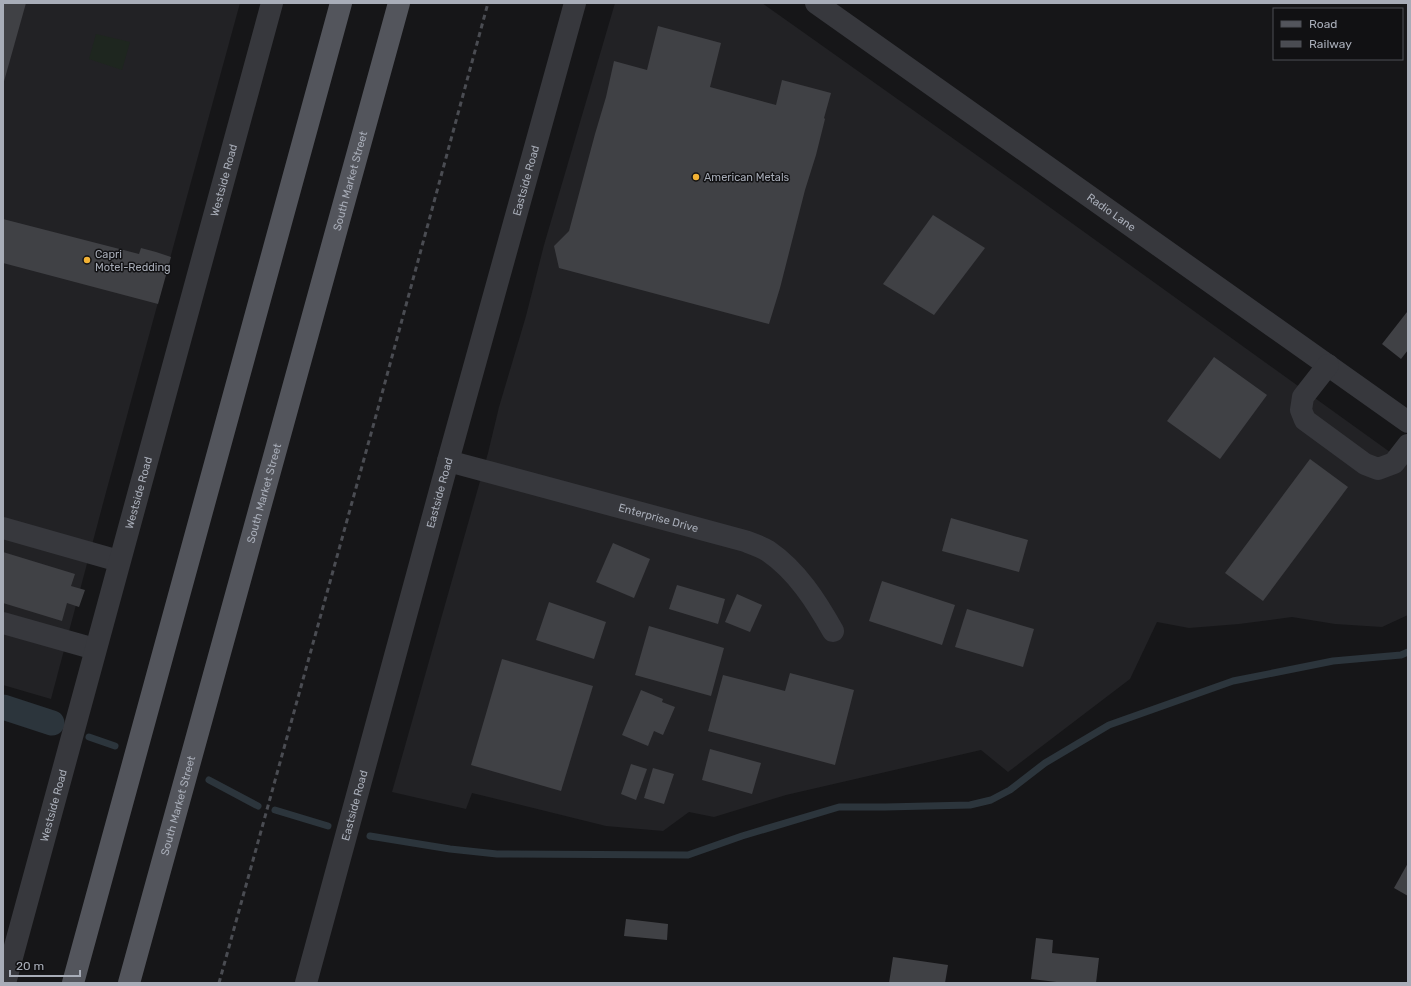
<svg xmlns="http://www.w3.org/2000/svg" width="1411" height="986" viewBox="0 0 1411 986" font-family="Rubik,sans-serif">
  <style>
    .built { fill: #222225 }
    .green { fill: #1e261f }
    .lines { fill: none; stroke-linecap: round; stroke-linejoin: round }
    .stream { stroke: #2c353c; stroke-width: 7 }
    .canal { stroke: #2c353c; stroke-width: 25 }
    .building { fill: #404145 }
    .minor { stroke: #37383d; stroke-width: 22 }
    .major { stroke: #53555c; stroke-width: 22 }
    .rail { stroke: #4a4c52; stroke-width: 3; stroke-dasharray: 5 4; stroke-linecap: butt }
    .poi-dot { fill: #f2b134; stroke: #111113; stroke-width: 1.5 }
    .labels { text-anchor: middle; stroke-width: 3; stroke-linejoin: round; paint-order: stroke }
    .poi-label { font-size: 11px; fill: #a8adb8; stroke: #111113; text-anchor: start }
    .street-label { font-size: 11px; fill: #a8adb8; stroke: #111113 }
  </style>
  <rect width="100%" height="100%" fill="#161618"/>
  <!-- built -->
  <g class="built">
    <polygon points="3,3 240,3 105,496 51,699 3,685"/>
    <polygon points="615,3 762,3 1030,193 1408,465 1408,615 1382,627 1335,624 1292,617 1239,624 1189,628 1157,622 1130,679 1008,772 981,750 786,795 714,817 689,812 663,831 606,826 472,793 466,809 392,792 488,453 499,407 526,316 544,245"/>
  </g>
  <!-- green -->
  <polygon class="green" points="96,34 130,42 122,70 89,59"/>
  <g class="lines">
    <!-- stream -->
    <g class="stream">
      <polyline points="89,737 115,746"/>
      <polyline points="209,780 258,806"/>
      <polyline points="275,810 328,826"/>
      <polyline points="370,836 450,849 497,854 688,855 742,836 839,807 885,807 970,805 991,800 1010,790 1045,763 1109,725 1233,681 1333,661 1401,655 1408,652"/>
    </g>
    <!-- canal -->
    <polyline class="canal" points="3,707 52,723"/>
  </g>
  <!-- building -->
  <g class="building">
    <polygon points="3,3 26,3 3,85"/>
    <polygon points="658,26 721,43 710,87 776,105 782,80 831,93 824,118 825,119 816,155 805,190 780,288 769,324 559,268 554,246 569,231 595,134 606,97 614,61 647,70"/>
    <polygon points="933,215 985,248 934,315 883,284"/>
    <polygon points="3,219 139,254 141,248 156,252 171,257 158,304 3,263"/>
    <polygon points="1407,312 1408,313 1408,350 1401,359 1382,344"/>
    <polygon points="1214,357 1267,395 1220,459 1167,421"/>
    <polygon points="1310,459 1348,487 1263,601 1225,573"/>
    <polygon points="951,518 1028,540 1019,572 942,551"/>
    <polygon points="613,543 650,559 634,598 596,582"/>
    <polygon points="3,552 75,574 71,586 85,590 79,607 67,603 62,621 3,603"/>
    <polygon points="882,581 955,605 942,645 869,621"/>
    <polygon points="677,585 725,599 718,624 669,609"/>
    <polygon points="737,594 762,605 750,632 725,622"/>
    <polygon points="549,602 606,622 594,659 536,640"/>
    <polygon points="967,609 1034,629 1023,667 955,647"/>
    <polygon points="649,626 724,648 711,696 635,675"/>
    <polygon points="502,659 593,686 561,791 471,765"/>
    <polygon points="790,673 854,690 835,765 708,731 723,675 785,691"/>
    <polygon points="641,690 663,699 662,702 675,707 663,735 654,731 648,746 622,735"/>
    <polygon points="710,749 761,763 752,794 702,780"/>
    <polygon points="631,764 647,769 636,800 621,794"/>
    <polygon points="653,768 674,774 664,804 644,798"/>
    <polygon points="1408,863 1408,896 1394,888"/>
    <polygon points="626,919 668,924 667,940 624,936"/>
    <polygon points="1036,938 1053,940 1052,953 1099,958 1096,983 1065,983 1031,979"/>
    <polygon points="893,957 948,965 945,983 889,983"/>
  </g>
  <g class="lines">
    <!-- minor -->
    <g class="minor">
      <path id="s1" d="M816,3L1408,422"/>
      <polyline points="1328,365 1303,397 1301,410 1305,420 1365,464 1378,469 1394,463 1408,445"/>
      <path id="s2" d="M448,461L745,541C753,544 762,547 768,551C797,571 816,601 833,631"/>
      <polyline points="3,528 119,561"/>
      <polyline points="3,623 95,649"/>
      <path id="s3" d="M5,983L272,3"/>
      <path id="s4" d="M306,983L448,461L575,3"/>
    </g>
    <!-- major -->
    <g class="major">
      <polyline points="73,983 341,3"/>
      <path id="s5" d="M129,983L399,3"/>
    </g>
    <!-- rail -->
    <polyline class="rail" points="219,983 377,412 488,3"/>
  </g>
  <!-- markers -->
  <g class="poi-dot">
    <circle cx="696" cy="177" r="4"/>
    <circle cx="87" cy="260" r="4"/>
  </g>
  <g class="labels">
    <!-- poi labels -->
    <g class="poi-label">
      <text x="704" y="181">American Metals</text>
      <text x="95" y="258">Capri<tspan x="95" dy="13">Motel-Redding</tspan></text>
    </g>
    <!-- street labels -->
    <g class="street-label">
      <text dy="4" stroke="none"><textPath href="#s3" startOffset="832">Westside Road</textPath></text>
      <text dy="4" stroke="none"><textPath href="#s5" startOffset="832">South Market Street</textPath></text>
      <text dy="4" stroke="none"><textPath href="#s4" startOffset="832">Eastside Road</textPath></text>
      <text dy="4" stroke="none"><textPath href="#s1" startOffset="362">Radio Lane</textPath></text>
      <text dy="4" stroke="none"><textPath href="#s3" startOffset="508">Westside Road</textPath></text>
      <text dy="4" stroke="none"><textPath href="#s5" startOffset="508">South Market Street</textPath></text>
      <text dy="4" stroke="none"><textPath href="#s4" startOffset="508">Eastside Road</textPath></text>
      <text dy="4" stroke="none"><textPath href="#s2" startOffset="218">Enterprise Drive</textPath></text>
      <text dy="4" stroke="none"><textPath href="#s3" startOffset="184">Westside Road</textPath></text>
      <text dy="4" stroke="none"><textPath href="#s4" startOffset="184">Eastside Road</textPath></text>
      <text dy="4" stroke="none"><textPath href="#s5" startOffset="184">South Market Street</textPath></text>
    </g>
  </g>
  <!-- border -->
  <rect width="1411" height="986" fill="none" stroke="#a8adb8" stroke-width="8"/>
  <!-- legend -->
  <rect x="1273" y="8" width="130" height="52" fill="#111113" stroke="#4d4f55"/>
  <rect x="1281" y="21" width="20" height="6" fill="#53555c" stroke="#4d4f55"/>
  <text x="1309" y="28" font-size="12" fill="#a8adb8">Road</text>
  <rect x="1281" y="41" width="20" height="6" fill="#4a4c52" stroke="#4d4f55"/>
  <text x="1309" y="48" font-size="12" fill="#a8adb8">Railway</text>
  <!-- scale -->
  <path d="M10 970v6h70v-6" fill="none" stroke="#a8adb8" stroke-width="2"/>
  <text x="16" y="970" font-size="12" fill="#a8adb8" stroke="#111113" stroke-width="3" paint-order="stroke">20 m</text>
</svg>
